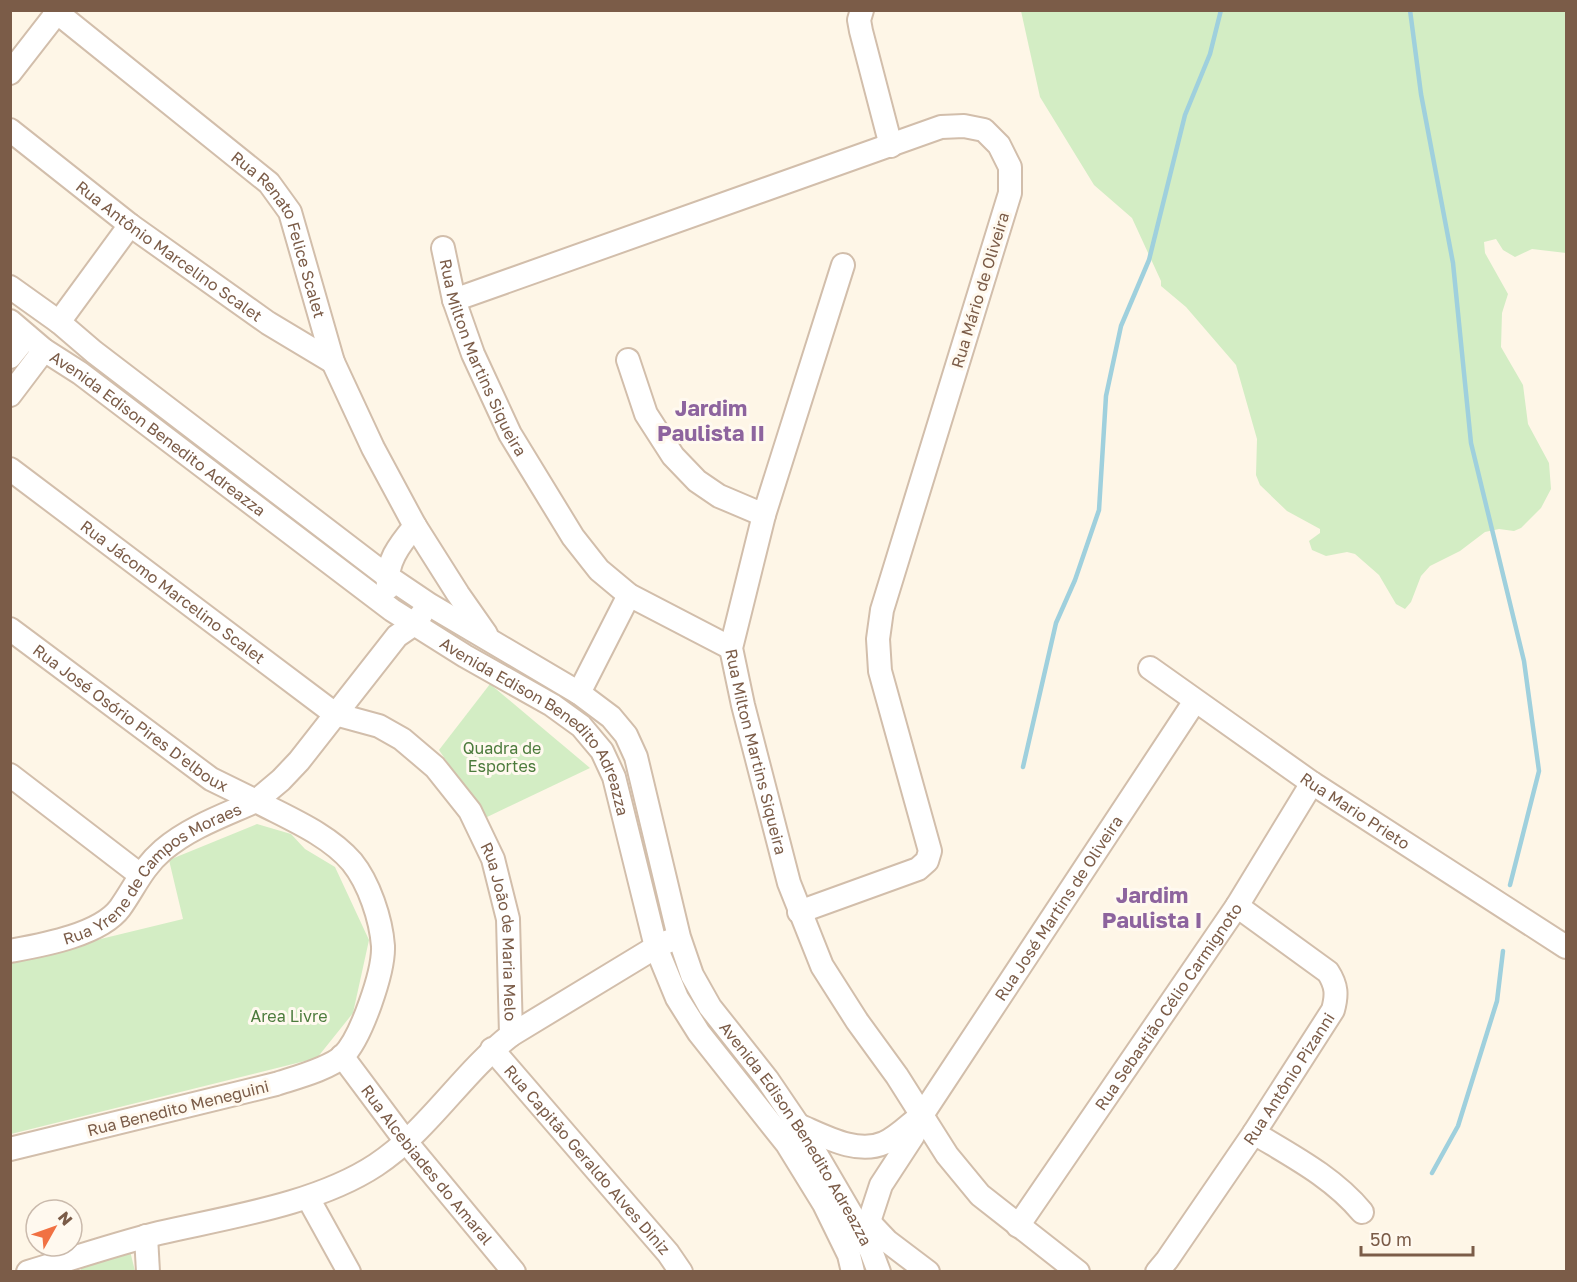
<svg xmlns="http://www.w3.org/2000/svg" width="1577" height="1282" viewBox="0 0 1577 1282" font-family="'Golos Text',sans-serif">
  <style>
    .green { fill: #d3edc4 }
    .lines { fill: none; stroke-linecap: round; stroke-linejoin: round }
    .stream { stroke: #9fd0dd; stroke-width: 4.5 }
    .minor-casing { stroke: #d2beab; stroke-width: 26 }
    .minor { stroke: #fff; stroke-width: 22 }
    .labels { text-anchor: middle; stroke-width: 6; stroke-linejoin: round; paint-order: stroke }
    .street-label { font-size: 16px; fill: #7b5c48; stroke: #fff9ef }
    .park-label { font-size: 16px; fill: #4c7b3c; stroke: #fff9ef }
    .district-label { font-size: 22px; font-weight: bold; fill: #8d649e; stroke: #fff9ef }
  </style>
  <rect width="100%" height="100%" fill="#fef6e7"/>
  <!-- green -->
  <g class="green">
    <polygon points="1021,11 1566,11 1566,253 1532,249 1515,257 1503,250 1496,239 1484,242 1485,253 1508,294 1502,313 1501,347 1523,385 1528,424 1549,463 1551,489 1541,508 1521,528 1514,531 1499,529 1485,532 1460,551 1430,566 1421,576 1411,602 1405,609 1396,604 1379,575 1355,554 1347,552 1326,556 1312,550 1309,541 1320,533 1320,529 1287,511 1260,485 1256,475 1257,439 1236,365 1186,307 1161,286 1161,281 1132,218 1094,185 1040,97"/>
    <polygon points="490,684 590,768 485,818 439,750"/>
    <polygon points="257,824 291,834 305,849 335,867 369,940 353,1013 317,1058 11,1134 10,961 183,919 169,860"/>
    <polygon points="130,1251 135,1271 81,1271 81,1266"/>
  </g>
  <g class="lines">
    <!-- stream -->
    <g class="stream">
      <polyline points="1410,10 1421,94 1453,263 1471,443 1524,661 1539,771 1510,885"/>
      <polyline points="1023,767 1056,623 1075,580 1099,510 1106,396 1121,326 1149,260 1185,115 1210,54 1221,10"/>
      <polyline points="1432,1173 1458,1126 1497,1001 1503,951"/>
    </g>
    <!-- minor casing -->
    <g class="minor-casing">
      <g id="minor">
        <path id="s1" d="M54,10L269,183L290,212L333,362L373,448L415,526L458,594L486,634"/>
        <polyline points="862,10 859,20 861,31 891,146"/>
        <polyline points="10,73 59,10"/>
        <path id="s2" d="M10,130L130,225L268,323L333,362"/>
        <path id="s3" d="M443,248L454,300L473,354L510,434L573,537L599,570L629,595L731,648"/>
        <path id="s4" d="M843,265L764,515L731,648L743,705L789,883L822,966L857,1021L897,1076L947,1155L980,1195L1078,1272"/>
        <path id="s5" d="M10,287L59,322L94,352L387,576L430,605L579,693L611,717L626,735L636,757L679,937L692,975L710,1007L767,1079L805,1135L853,1217L871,1251L879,1272"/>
        <polyline points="454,300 941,127 964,126 984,130 999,145 1010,167 1010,193 882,610 878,639 880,671 930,851 927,861 918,869 799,912"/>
        <path id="s6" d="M10,321L44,350L80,373L392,610L465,656L552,705L581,726L602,751L614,777L656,947L677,998L699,1033L787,1144L824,1204L849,1255L853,1272"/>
        <polyline points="59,322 130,225"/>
        <polyline points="10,357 27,336"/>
        <polyline points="628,360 646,414 673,456 697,481 719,496 764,515"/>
        <polyline points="10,395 44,350"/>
        <path id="s7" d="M10,469L335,714L379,726L402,739L435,767L470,811L493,859L508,919L511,1035C461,1074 429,1130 376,1165C317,1204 229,1217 159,1233C115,1244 71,1259 28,1272"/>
        <path d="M388,588C385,563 399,545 415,526"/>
        <path id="s8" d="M10,629L211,779L256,801L281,780L299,761L397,636L413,625L421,615"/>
        <path id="s9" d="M1150,668L1312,783L1566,947"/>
        <polyline points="579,693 629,595"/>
        <polyline points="10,775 139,874"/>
        <path id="s10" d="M10,951C42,945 100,935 120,908C135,887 142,868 163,850C190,827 225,815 256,801C288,818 328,834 352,862C369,883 381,919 383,946C384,972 361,1038 343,1056C329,1069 294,1078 276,1084L10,1149"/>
        <polyline points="511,1035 656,947 669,941"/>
        <path id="s11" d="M492,1049L668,1253L681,1272"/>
        <path id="s12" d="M342,1056L407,1143L514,1272"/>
        <path d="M798,1125C824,1136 857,1155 884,1143C896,1138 908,1126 918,1118"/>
        <path d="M1254,1133C1292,1156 1333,1177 1362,1212"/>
        <polyline points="308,1198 349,1272"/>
        <polyline points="869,1222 887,1241 928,1272"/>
        <path id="s13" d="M1018,1226L1237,906L1312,783"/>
        <polyline points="146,1236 148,1272"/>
        <path id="s14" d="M864,1237L881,1185L913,1136L922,1115L1195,701"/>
        <path id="s15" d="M1157,1272L1167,1260L1254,1133L1333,1010C1337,995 1337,986 1328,972L1237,906"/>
      </g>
    </g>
    <!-- minor -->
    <use href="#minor" class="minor"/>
  </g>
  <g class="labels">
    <!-- street labels -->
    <g class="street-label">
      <text dy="6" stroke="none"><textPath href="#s1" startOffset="326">Rua Renato Felice Scalet</textPath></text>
      <text dy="6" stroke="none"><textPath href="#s2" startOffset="200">Rua Antônio Marcelino Scalet</textPath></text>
      <text transform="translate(980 290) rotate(-73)" y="6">Rua Mário de Oliveira</text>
      <text dy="6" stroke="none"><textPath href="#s3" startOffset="117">Rua Milton Martins Siqueira</textPath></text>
      <text dy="6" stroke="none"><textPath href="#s6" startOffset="186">Avenida Edison Benedito Adreazza</textPath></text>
      <text dy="6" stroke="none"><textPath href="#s7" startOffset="204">Rua Jácomo Marcelino Scalet</textPath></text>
      <text dy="6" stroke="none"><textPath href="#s8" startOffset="150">Rua José Osório Pires D'elboux</textPath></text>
      <text dy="6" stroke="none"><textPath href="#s6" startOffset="670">Avenida Edison Benedito Adreazza</textPath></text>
      <text dy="6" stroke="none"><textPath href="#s4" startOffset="506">Rua Milton Martins Siqueira</textPath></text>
      <text dy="6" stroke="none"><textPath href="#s9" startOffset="250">Rua Mario Prieto</textPath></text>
      <text dy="6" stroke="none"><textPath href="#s10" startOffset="168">Rua Yrene de Campos Moraes</textPath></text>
      <text dy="6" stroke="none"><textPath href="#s14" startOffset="384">Rua José Martins de Oliveira</textPath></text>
      <text dy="6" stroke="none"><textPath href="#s7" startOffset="705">Rua João de Maria Melo</textPath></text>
      <text dy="6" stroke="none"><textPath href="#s13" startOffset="266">Rua Sebastião Célio Carmignoto</textPath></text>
      <text dy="6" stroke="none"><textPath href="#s15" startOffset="234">Rua Antônio Pizanni</textPath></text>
      <text transform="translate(178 1108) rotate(-14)" y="6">Rua Benedito Meneguini</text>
      <text dy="6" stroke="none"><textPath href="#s5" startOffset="1203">Avenida Edison Benedito Adreazza</textPath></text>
      <text dy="6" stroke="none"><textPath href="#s11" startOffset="146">Rua Capitão Geraldo Alves Diniz</textPath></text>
      <text dy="6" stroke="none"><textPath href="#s12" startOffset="138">Rua Alcebiades do Amaral</textPath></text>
    </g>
    <!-- park labels -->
    <g class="park-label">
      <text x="502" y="754">Quadra de<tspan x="502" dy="18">Esportes</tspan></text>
      <text x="289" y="1022">Area Livre</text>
    </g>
    <!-- district labels -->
    <g class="district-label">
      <text x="711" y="416">Jardim<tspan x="711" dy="25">Paulista II</tspan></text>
      <text x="1152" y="903">Jardim<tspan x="1152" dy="25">Paulista I</tspan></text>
    </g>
  </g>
  <!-- border -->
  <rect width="1577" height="1282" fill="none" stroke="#7b5c48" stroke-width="24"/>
  <!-- north arrow -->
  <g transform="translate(54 1228) rotate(50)"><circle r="28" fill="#fff9ef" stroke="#cabaac" stroke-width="1.5"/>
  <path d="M0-4.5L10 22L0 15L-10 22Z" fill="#f17143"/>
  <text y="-9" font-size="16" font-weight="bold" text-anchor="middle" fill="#7b5c48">N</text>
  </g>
  <!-- scale -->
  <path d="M1361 1246v9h112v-9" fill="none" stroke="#7b5c48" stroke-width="3"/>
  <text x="1370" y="1246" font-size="18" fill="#7b5c48" stroke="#fff9ef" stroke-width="4.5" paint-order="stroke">50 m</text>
</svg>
